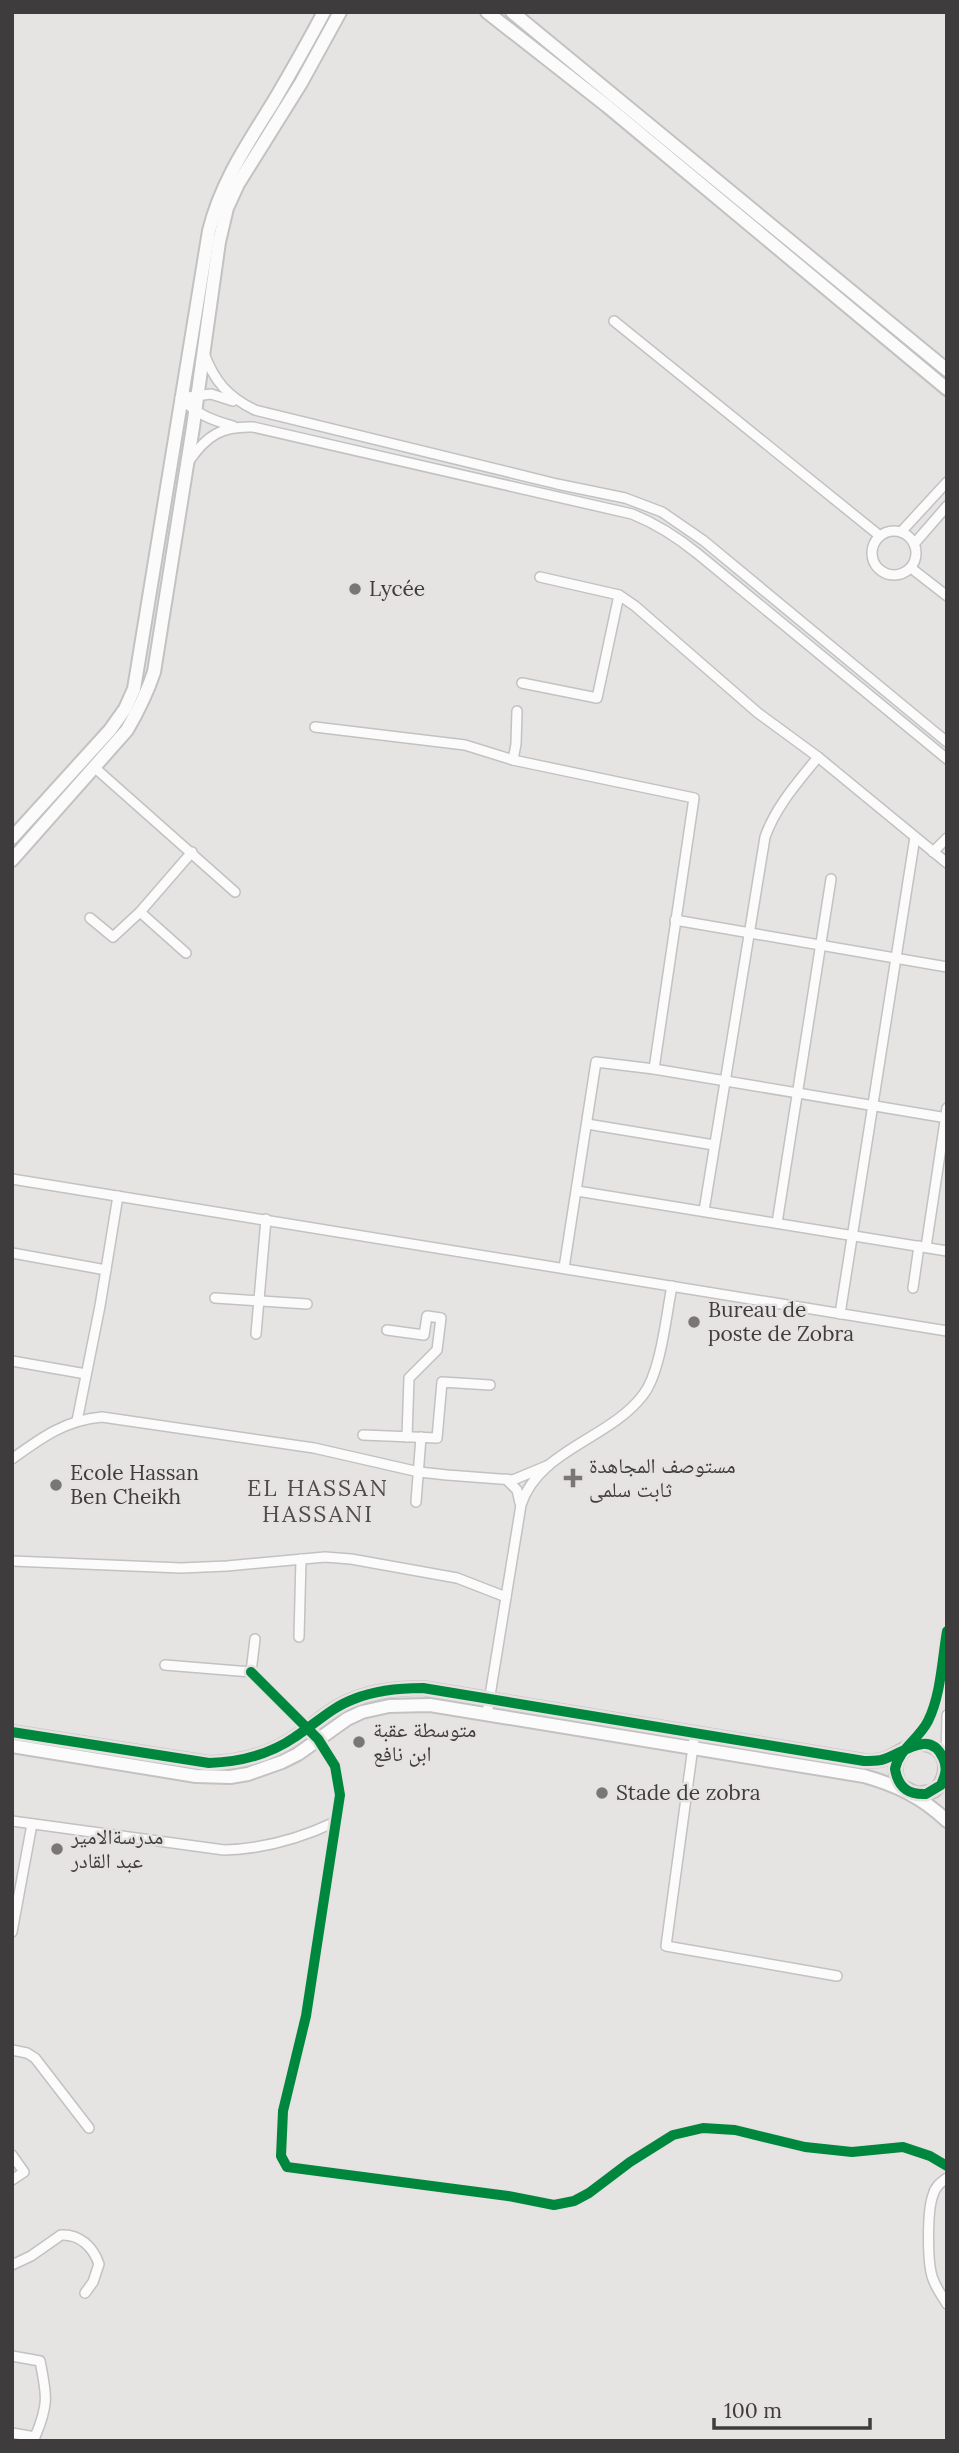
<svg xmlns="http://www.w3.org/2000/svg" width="959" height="2453" viewBox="0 0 959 2453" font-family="Lora,'Noto Naskh Arabic',serif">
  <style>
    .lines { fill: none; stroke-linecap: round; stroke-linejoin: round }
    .street-casing { stroke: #c3c1c1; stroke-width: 12 }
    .secondary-casing { stroke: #c3c1c1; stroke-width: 16 }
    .street { stroke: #fbfbfb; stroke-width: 9 }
    .secondary { stroke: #fbfbfb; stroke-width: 12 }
    .cycleway-casing { stroke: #e7e2e2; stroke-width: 15 }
    .cycleway { stroke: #00873e; stroke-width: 10 }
    .poi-dot { fill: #797676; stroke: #e7e2e2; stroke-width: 2.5 }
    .labels { text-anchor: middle; stroke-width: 5; stroke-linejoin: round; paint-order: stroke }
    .poi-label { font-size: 21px; fill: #3e3c3c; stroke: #e7e2e2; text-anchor: start }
    .neighbourhood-label { font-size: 23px; letter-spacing: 2px; fill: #504c4b; stroke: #e7e2e2 }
  </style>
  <rect width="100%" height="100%" fill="#e6e3e3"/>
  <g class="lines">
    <!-- street casing -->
    <g class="street-casing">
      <g id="street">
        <polyline points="614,321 880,536"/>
        <path d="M204,353C214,381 228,397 255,410L557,484L625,498L662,512L704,541L947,742"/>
        <path d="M233,401L211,394L180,398C197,414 211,420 233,426"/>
        <path d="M189,461C207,435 222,426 253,427L632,514C657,524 677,537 698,554L947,759"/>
        <circle cx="894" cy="553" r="22"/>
        <polyline points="901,532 947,482"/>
        <polyline points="914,544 947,506"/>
        <polyline points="911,568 947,596"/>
        <polyline points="540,577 619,595 635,606 758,713 818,757 947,863"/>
        <polyline points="522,683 597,698 619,595"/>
        <polyline points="517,711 516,744 513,760 694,798 654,1069 596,1062 564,1268"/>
        <polyline points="315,727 465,745 513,760"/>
        <polyline points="94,767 235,892"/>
        <polyline points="933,852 947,838"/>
        <polyline points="140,912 186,953"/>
        <polyline points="90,918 113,937 140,912 192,852"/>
        <polyline points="675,920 947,967"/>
        <polyline points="654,1069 947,1118"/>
        <polyline points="587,1124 714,1145"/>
        <polyline points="12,1179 947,1331"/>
        <polyline points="577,1191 947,1251"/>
        <path d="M704,1211L765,837C776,806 798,782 818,757"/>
        <polyline points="777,1223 831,879"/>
        <polyline points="926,1247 947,1108"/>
        <polyline points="12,1253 106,1270"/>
        <polyline points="913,1288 919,1246"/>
        <polyline points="215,1298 307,1304"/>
        <polyline points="840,1314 915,837"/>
        <polyline points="387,1330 424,1335 427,1316 441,1318 437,1350 409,1378 407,1437"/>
        <polyline points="256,1334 266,1219"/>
        <polyline points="12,1361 86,1374"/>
        <polyline points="77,1421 100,1306 118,1196"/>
        <polyline points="363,1435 437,1438 442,1382 490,1385"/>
        <path d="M12,1459C41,1438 65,1420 102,1417L314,1448L419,1472L447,1475L513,1480L549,1465"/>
        <polyline points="506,1479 517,1490 520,1503"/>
        <polyline points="416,1502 421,1437"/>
        <polyline points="12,1561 181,1568 227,1566 325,1557 351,1559 457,1578 506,1597"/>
        <polyline points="299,1637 301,1559"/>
        <polyline points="165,1665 251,1672 255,1639"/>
        <polyline points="251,1672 318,1739 335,1766 340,1795 306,2016 283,2111 281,2156 287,2167 508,2196 554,2205 574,2201 589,2193 630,2162 673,2135 703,2128 735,2130 805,2147 852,2152 903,2147 930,2156 947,2166"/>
        <path d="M487,1714L521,1505C538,1450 610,1439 643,1395C661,1372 666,1316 672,1286"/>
        <polyline points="695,1732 666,1946 837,1976"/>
        <path d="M909,1746C940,1713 940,1674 947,1631"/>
        <polyline points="946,1759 947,1715"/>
        <path d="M12,1821L224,1850C264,1849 299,1839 335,1822"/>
        <polyline points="12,1932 32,1824"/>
        <polyline points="12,2050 27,2053 35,2058 89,2128"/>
        <polyline points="12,2155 24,2172 12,2180"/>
        <path d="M947,2178C940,2183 935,2187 933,2195C927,2211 927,2264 933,2279C936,2288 942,2296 947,2304"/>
        <path d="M12,2265L31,2256L61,2235C80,2234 93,2247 99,2264L93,2282L85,2293"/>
        <path d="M12,2356L40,2361C47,2396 49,2404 35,2437L12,2433"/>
      </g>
    </g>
    <!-- secondary casing -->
    <g class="secondary-casing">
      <g id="secondary">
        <polyline points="487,12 607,106 947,389"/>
        <polyline points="512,12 947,370"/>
        <path d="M12,838L110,730L125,709L134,689L209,231C221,182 248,143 274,101C291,72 308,42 324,12"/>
        <path d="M12,860L127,730C138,711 147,693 154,672L193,427L219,242L227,208L238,184L301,83L340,12"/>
        <path d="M12,1732L209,1763C240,1762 269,1755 295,1737C315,1724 332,1707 354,1699C376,1690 400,1688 423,1688L864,1761C869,1761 876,1761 881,1760C896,1757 908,1742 923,1744C949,1747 951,1776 934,1791L917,1794L901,1786C892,1771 894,1759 908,1747"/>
        <path d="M12,1746L196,1776L230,1777L248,1774L282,1762L298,1754L347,1719L362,1712L389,1706L430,1705L864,1776C896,1785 922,1797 947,1821"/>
      </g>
    </g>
    <!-- street -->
    <use href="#street" class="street"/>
    <!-- secondary -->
    <use href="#secondary" class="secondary"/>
    <!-- cycleway casing -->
    <g class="cycleway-casing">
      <g id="cycleway">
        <polyline points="251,1672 318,1739 335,1766 340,1795 306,2016 283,2111 281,2156 287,2167 508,2196 554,2205 574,2201 589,2193 630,2162 673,2135 703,2128 735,2130 805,2147 852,2152 903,2147 930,2156 947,2166"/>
        <path d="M12,1732L209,1763C240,1762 269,1755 295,1737C315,1724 332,1707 354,1699C376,1690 400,1688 423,1688L864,1761C869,1761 875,1761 881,1760C900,1756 929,1727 943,1758C948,1768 945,1776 941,1785L926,1794C908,1795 898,1787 895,1769C899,1749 919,1739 928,1721C941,1695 942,1660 947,1631"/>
      </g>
    </g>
    <!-- cycleway -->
    <use href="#cycleway" class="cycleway"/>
  </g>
  <!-- markers -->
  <g class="poi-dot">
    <circle cx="355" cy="589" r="7"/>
    <circle cx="694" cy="1322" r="7"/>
    <path d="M569.5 1467.5h7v7h7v7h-7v7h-7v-7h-7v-7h7z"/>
    <circle cx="56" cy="1485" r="7"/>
    <circle cx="359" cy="1742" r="7"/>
    <circle cx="602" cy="1793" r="7"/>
    <circle cx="57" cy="1849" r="7"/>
  </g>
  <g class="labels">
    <!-- poi labels -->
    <g class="poi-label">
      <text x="369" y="596">Lycée</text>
      <text x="708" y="1317">Bureau de<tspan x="708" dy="24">poste de Zobra</tspan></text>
      <text x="589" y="1473">مستوصف المجاهدة<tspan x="589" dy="24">ثابت سلمى</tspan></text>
      <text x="70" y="1480">Ecole Hassan<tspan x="70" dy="24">Ben Cheikh</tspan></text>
      <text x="373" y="1737">متوسطة عقبة<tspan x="373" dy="24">ابن نافع</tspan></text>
      <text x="616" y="1800">Stade de zobra</text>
      <text x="71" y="1844">مدرسةالامير<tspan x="71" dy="24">عبد القادر</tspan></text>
    </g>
    <!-- neighbourhood labels -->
    <g class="neighbourhood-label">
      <text x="318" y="1496">EL HASSAN<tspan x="318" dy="26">HASSANI</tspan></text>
    </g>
  </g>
  <!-- border -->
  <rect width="959" height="2453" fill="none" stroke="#3e3c3c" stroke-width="28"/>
  <!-- scale -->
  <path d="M714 2418v10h156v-10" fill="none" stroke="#3e3c3c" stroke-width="3.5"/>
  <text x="724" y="2418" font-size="21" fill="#3e3c3c" stroke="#e7e2e2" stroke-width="5" paint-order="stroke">100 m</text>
</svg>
